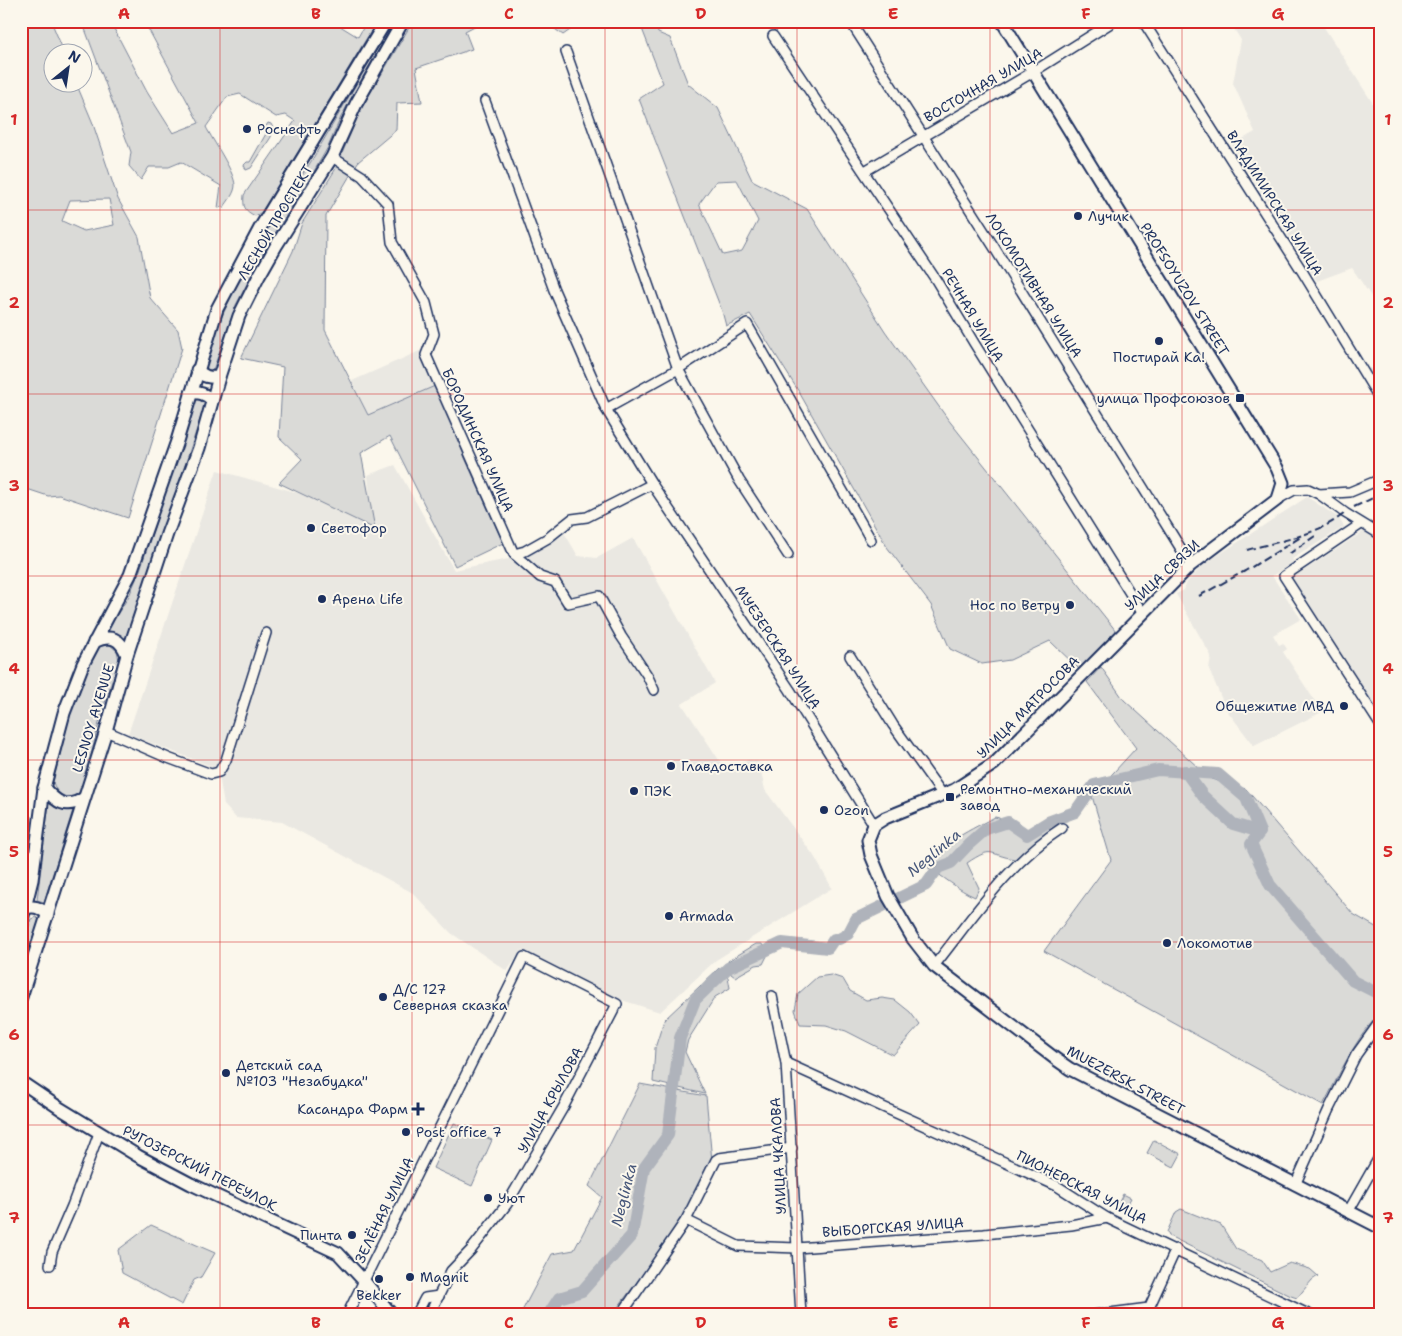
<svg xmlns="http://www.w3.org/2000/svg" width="1402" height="1336" viewBox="0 0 1402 1336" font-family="'Shantell Sans',sans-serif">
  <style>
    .built { fill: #eae8e2 }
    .green { fill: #dadad7; stroke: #7a849a; fill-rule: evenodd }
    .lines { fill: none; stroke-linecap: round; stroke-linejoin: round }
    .river { stroke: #afb3bb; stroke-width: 12 }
    .minor-casing { stroke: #1b2f5e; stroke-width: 12 }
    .major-casing { stroke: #1b2f5e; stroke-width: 15 }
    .minor { stroke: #fbf7ec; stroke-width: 9 }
    .major { stroke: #fbf7ec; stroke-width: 11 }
    .rail { stroke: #1b2f5e; stroke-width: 2; stroke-dasharray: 8 4; stroke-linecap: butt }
    .grid { fill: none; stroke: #d62828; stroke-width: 1; stroke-opacity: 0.55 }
    .poi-dot { fill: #1b2f5e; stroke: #fbf7ec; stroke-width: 2 }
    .labels { text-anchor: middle; stroke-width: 4; stroke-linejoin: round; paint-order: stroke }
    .street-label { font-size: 14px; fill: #1b2f5e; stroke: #fbf7ec }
    .poi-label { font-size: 14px; fill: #1b2f5e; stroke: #fbf7ec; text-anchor: start }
    .water-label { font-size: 15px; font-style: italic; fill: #47577a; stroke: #fbf7ec }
    .neatline { fill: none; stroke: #d62828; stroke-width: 2 }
    .grid-label { font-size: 16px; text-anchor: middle; font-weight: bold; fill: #d62828 }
  </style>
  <rect width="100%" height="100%" fill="#fbf7ec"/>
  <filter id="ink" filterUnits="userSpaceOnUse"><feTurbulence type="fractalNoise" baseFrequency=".02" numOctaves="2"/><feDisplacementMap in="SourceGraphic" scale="10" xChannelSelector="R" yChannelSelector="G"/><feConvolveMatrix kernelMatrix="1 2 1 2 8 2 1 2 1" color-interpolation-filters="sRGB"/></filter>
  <g filter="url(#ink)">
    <!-- built -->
    <g class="built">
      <polygon points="1229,21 1320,21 1381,116 1381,311 1352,268 1317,281 1232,145 1255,132 1233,83 1241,40"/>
      <polygon points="422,350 435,386 368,415 352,381"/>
      <polygon points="1368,368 1381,370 1381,390"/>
      <polygon points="395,465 454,570 528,555 565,534 578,556 597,558 633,538 715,683 682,704 727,772 748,760 759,762 765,790 814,856 832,888 716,960 660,1012 612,997 522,950 507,971 451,933 413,893 282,822 236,818 224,805 218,769 128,734 217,470 306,495 371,520 368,475"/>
      <polygon points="1307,497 1339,518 1344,527 1292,559 1294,561 1272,576 1301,619 1273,635 1279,645 1283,643 1287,649 1283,652 1322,712 1254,746 1226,709 1209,669 1211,656 1176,594 1184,590 1187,582 1203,565"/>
      <polygon points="1381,520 1381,715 1291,579"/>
    </g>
    <!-- green -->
    <g class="green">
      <path d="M21,21H51L64,52H52V82L76,83L92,121L118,199L139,237L150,298L178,330L182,348L128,518L59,495L48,496L21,487ZM109,199L114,225L84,231L62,221L70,200Z"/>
      <path d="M82,21H110L147,92L173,133L199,123L144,21H332L358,37L367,21H377L262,212L255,216C244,210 243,207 244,195L295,121L286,115L276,117L240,94L227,97L206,127C213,141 234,171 235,185C235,193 228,201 224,207L218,208L221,186L181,162L169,167H149L141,180L129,166L131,152Z"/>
      <polygon points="393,21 395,21 360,82 341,117 328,147 309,180 266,247 236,305 213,370 208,370 205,364 218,325 242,273 260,240 312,160"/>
      <polygon points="413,21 484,21 465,31 472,49 416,68 422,102 397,103 396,130 358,162 326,216 325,330 368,415 435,386 453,426 465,458 503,543 455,566 390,436 361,453 375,529 279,483 302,459 279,437 283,367 241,358 293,251 302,223 335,170 361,109"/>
      <polygon points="544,21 583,21 563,35"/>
      <path d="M639,21H655L658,33L670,38L688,84L718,108L752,180L807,209L885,331L947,418L1116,631L1079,669L1050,641L1010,660L982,664L950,649L931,605L887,547L799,392L750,314L726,326L722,311L639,99L663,83ZM737,180L758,221L742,251L723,255L699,204L716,181Z"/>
      <polygon points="268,123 271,124 273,128 271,137 251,168 246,170 244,165 247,162 250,162 267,132 266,126"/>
      <polygon points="201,397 205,398 205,404 128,640 115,633 106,632 129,596 140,570 196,399"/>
      <path d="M110,645L117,651L119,660L101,715L83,788C72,806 58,799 53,782L71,710L93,652L99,646Z"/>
      <path d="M1101,667L1124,700L1211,779L1246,789L1353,914L1381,930V1014C1357,1033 1338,1078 1323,1105L1044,951L1111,860L1092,796L1136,748L1087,682Z"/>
      <polygon points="49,801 56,808 73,810 44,902 37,900"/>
      <path d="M995,817L999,818L1026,839L1053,821L1058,824L1057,828L1015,859C988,855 994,845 967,863L979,888L975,897C958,890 943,876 927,867C930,849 979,825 995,817Z"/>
      <polygon points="36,917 40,921 21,975 21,953 31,919"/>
      <polygon points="756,944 762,944 767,956 763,964 756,965 735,977 731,974 728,961"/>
      <polygon points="719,968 728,977 730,988 715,997 688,1040 685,1052 705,1094 653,1082 655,1048 664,1020"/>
      <polygon points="831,975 843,979 850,991 866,1000 882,998 895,1000 910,1012 920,1025 893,1055 846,1031 826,1025 800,1024 795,1010 798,994 817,977"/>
      <polygon points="640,1084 706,1096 712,1161 674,1233 612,1315 520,1315 552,1254 574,1250 602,1197 589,1186"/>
      <polygon points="454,1123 492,1140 472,1186 433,1168"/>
      <polygon points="1154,1140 1181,1154 1174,1167 1147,1153"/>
      <polygon points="1123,1194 1131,1198 1123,1212 1116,1208"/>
      <polygon points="1181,1209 1221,1225 1236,1249 1262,1260 1270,1272 1290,1263 1310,1269 1318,1276 1312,1280 1297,1298 1291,1296 1169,1236 1167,1232 1176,1212"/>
      <polygon points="151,1225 215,1253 201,1277 194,1280 182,1305 122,1273 118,1250"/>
    </g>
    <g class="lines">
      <!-- river -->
      <g class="river">
        <polyline points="1185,771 1203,796 1233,824 1260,832"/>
        <polyline points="548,1315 559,1298 582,1291 632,1235 644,1168 668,1135 680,1038 695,1000 728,968 782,943 828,948 834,939 839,939 848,934 856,919 926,885 938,868 951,863 968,845 986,829 1008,822 1027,835 1048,822 1075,812 1094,785 1158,770 1218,774 1246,798 1260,832 1251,844 1270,885 1353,981 1381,995"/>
      </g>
      <!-- minor casing -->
      <g class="minor-casing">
        <g id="minor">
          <polyline points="850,21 994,247 1191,565"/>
          <polyline points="1143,21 1302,271 1381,401"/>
          <polyline points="773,36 936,280 974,343 1143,614"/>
          <polyline points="566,52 678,369 739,480 788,555"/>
          <polyline points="485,101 554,290 606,409 652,484 790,690 874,825"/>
          <polyline points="332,157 362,176 388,204 392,242 426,303 434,334 426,355 514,554 540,577 555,582 568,603 599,596 621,636 647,675 654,690"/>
          <polyline points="865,171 1033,72 1114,21"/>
          <polyline points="606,409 678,369 747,324 871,540"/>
          <polyline points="1319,494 1350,492 1381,479"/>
          <polyline points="1278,499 1294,490 1308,489 1319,494 1345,513 1381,535"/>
          <polyline points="1361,524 1284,576 1381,726"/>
          <polyline points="514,554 525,551 548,538 572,519 587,517 652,484"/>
          <polyline points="850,656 893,725 943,795"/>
          <polyline points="106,731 168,758 211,774 219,772 226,760 266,633"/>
          <path d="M934,966C973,917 1009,862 1062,828"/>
          <polyline points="772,996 786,1063 801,1315"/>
          <polyline points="786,1063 1057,1186 1107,1218 1310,1315"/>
          <polyline points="1295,1185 1329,1109 1356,1055 1381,1020"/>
          <polyline points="1348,1212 1381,1154"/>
          <polyline points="686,1220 738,1246 797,1248 984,1234 1071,1225 1107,1218"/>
          <polyline points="50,1265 52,1252 72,1206 99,1133"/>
          <polyline points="347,1315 524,957 617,1004 564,1106 507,1204 471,1250 451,1271 429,1315"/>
          <polyline points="416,1315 425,1298 439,1296"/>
          <polyline points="621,1315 686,1220 716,1160 719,1158 792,1148"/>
          <polyline points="1094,1315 1149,1308"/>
          <polyline points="1150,1315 1149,1308 1176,1249"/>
        </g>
      </g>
      <!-- major casing -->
      <g class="major-casing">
        <g id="major">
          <polyline points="1002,21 1277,468 1283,483 1278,499 1191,565 994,764 954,790 885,818 874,825 868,840 871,855 888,896 913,939 934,966 1057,1060 1070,1069 1381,1228"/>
          <path d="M197,370C204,377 209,378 219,377"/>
          <path d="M191,393C200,392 205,394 212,400"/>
          <path d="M94,642C111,634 120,638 127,655"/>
          <path d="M44,788C56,802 66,810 84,798"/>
          <path d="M26,908C36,905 40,909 48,914"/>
          <polyline points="21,924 32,880 44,788 64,713 83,664 130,575 177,441 217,309 260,228 386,21"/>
          <polyline points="21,997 106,731 127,655 167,534 199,448 219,377 239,316 259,276 276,246 332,157 356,104 403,21"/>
          <polyline points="21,1082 61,1109 138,1156 191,1184 338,1253 364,1281 392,1315"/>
        </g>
      </g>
      <!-- minor -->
      <use href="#minor" class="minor"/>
      <!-- major -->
      <use href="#major" class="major"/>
      <!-- rail -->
      <g class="rail">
        <polyline points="1354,507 1381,494"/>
        <path d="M1247,550C1282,540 1316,536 1345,513"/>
        <polyline points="1289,554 1315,536"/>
        <polyline points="1199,596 1245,571 1301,537"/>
      </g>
    </g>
  </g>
  <!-- grid -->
  <path class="grid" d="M220,21V1315M412,21V1315M605,21V1315M797,21V1315M990,21V1315M1182,21V1315M21,210H1381M21,394H1381M21,576H1381M21,760H1381M21,942H1381M21,1125H1381"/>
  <!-- markers -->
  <g class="poi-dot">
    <circle cx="247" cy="129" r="5"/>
    <circle cx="1078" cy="216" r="5"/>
    <circle cx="1159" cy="341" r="5"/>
    <rect x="1235" y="393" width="10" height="10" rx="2.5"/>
    <circle cx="311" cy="528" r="5"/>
    <circle cx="322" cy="599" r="5"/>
    <circle cx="1070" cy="605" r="5"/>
    <circle cx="1344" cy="706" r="5"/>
    <circle cx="671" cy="766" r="5"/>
    <circle cx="634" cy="791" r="5"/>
    <rect x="945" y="792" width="10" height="10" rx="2.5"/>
    <circle cx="824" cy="810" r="5"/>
    <circle cx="669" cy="916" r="5"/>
    <circle cx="1167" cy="943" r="5"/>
    <circle cx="383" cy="997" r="5"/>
    <circle cx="226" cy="1073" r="5"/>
    <path d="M415.5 1101.5h5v5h5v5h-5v5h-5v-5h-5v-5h5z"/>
    <circle cx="406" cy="1132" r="5"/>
    <circle cx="488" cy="1198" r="5"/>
    <circle cx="352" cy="1235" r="5"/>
    <circle cx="410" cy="1277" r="5"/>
    <circle cx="379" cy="1279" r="5"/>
  </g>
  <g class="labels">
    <!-- street labels -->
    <g class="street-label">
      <text transform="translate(983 85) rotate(-30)" y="5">ВОСТОЧНАЯ УЛИЦА</text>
      <text transform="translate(1275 203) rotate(58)" y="5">ВЛАДИМИРСКАЯ УЛИЦА</text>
      <text transform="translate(275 222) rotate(-59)" y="5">ЛЕСНОЙ ПРОСПЕКТ</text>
      <text transform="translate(1034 285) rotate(58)" y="5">ЛОКОМОТИВНАЯ УЛИЦА</text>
      <text transform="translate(1185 289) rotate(58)" y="5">PROFSOYUZOV STREET</text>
      <text transform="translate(973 315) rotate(59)" y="5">РЕЧНАЯ УЛИЦА</text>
      <text transform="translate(478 440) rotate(66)" y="5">БОРОДИНСКАЯ УЛИЦА</text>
      <text transform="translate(1162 575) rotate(-43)" y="5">УЛИЦА СВЯЗИ</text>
      <text transform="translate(778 647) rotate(57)" y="5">МУЕЗЕРСКАЯ УЛИЦА</text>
      <text transform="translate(1028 707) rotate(-45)" y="5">УЛИЦА МАТРОСОВА</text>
      <text transform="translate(93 718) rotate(-73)" y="5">LESNOY AVENUE</text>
      <text transform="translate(1126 1080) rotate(28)" y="5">MUEZERSK STREET</text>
      <text transform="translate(550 1100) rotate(-61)" y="5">УЛИЦА КРЫЛОВА</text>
      <text transform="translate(778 1156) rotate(-93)" y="5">УЛИЦА ЧКАЛОВА</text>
      <text transform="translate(200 1168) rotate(27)" y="5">РУГОЗЕРСКИЙ ПЕРЕУЛОК</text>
      <text transform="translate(1082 1187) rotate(27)" y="5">ПИОНЕРСКАЯ УЛИЦА</text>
      <text transform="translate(384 1210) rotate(-64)" y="5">ЗЕЛЁНАЯ УЛИЦА</text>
      <text transform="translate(893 1227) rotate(-4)" y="5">ВЫБОРГСКАЯ УЛИЦА</text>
    </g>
    <!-- poi labels -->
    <g class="poi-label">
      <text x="257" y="134">Роснефть</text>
      <text x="1088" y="221">Лучик</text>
      <text x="1159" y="362" text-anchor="middle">Постирай Ка!</text>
      <text x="1230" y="403" text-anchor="end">улица Профсоюзов</text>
      <text x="321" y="533">Светофор</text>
      <text x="332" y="604">Арена Life</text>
      <text x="1060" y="610" text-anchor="end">Нос по Ветру</text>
      <text x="1334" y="711" text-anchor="end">Общежитие МВД</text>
      <text x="681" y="771">Главдоставка</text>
      <text x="960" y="794">Ремонтно-механический<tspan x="960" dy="16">завод</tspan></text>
      <text x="644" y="796">ПЭК</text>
      <text x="834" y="815">Ozon</text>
      <text x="679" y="921">Armada</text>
      <text x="1177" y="948">Локомотив</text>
      <text x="393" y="994">Д/С 127<tspan x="393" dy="16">Северная сказка</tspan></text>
      <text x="236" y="1070">Детский сад<tspan x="236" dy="16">№103 "Незабудка"</tspan></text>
      <text x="408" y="1114" text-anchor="end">Касандра Фарм</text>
      <text x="416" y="1137">Post office 7</text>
      <text x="498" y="1203">Уют</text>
      <text x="342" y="1240" text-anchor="end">Пинта</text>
      <text x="420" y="1282">Magnit</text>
      <text x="379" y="1300" text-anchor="middle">Bekker</text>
    </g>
    <!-- water labels -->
    <g class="water-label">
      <text transform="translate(934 853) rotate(-40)" y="5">Neglinka</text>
      <text transform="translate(624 1195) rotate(-76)" y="5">Neglinka</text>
    </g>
  </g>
  <!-- margin -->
  <rect width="1402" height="1336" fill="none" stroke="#fbf7ec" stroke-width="55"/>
  <!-- north arrow -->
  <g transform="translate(68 68) rotate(30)"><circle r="24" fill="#fbf7ec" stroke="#a1a7b3"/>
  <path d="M0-4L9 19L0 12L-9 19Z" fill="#1b2f5e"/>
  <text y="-8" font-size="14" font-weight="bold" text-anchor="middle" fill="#1b2f5e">N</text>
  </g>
  <rect x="28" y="28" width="1346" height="1280" class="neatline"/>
  <g class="grid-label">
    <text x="124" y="19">A</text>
    <text x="316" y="19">B</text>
    <text x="509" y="19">C</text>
    <text x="701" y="19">D</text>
    <text x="893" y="19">E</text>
    <text x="1086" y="19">F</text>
    <text x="1278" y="19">G</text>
    <text x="14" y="125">1</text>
    <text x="1388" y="125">1</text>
    <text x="14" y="308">2</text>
    <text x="1388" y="308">2</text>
    <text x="14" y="491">3</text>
    <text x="1388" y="491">3</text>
    <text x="14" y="674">4</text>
    <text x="1388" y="674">4</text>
    <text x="14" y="857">5</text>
    <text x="1388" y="857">5</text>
    <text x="14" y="1040">6</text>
    <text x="1388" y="1040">6</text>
    <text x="14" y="1223">7</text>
    <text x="1388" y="1223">7</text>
    <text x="124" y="1328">A</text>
    <text x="316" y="1328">B</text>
    <text x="509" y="1328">C</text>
    <text x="701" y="1328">D</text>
    <text x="893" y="1328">E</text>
    <text x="1086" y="1328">F</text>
    <text x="1278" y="1328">G</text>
  </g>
</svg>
